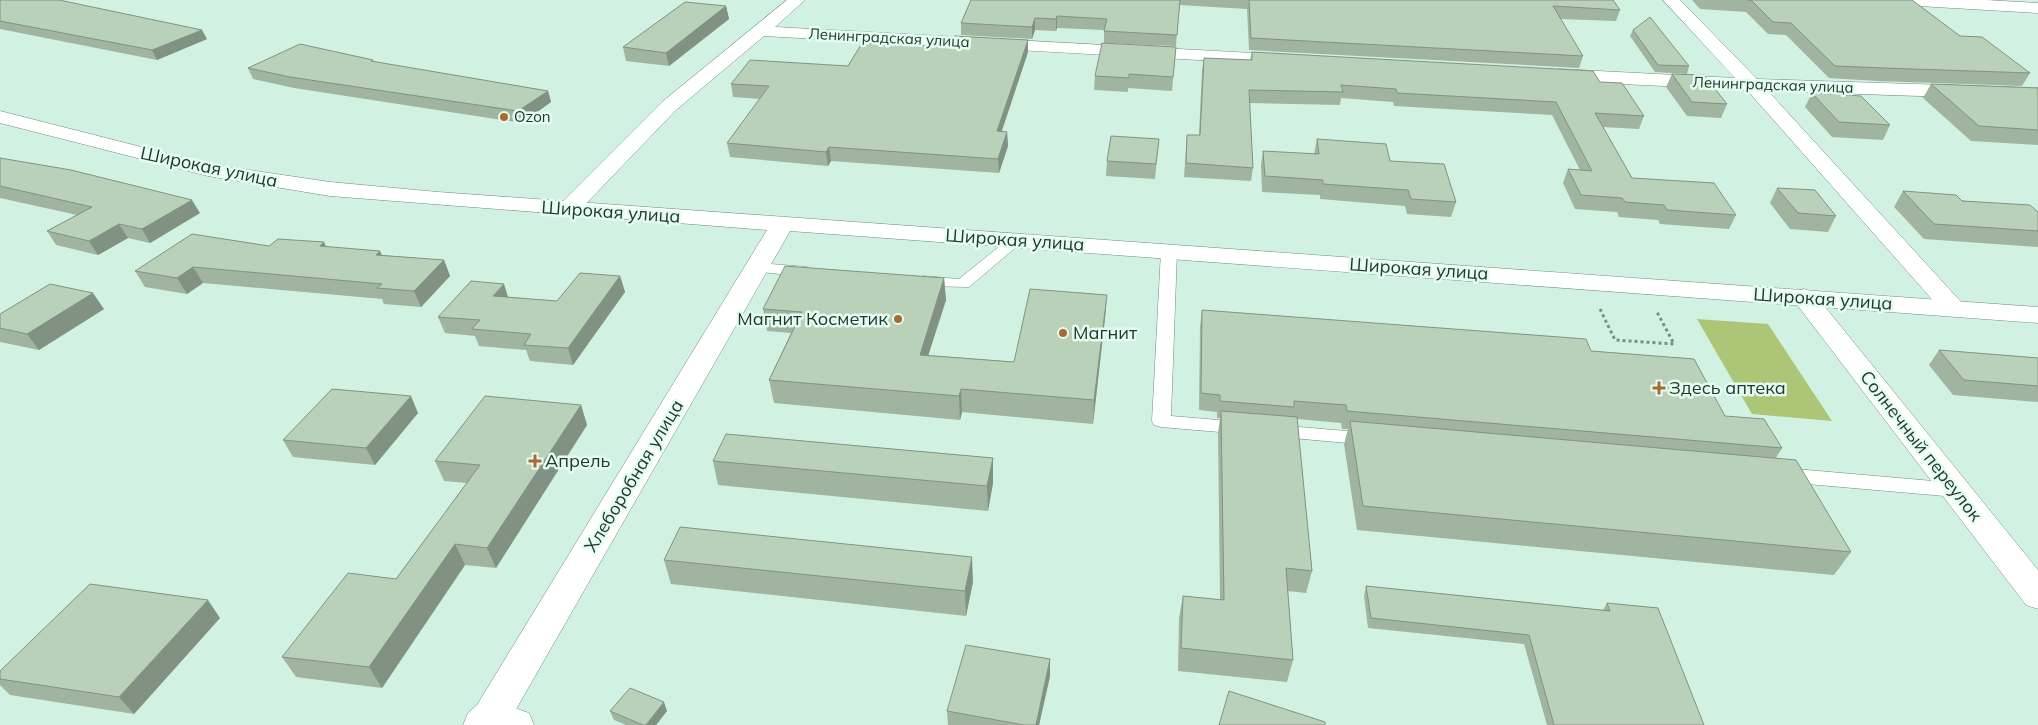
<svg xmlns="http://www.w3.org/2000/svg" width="2038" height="725" viewBox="0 0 2038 725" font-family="Mulish,sans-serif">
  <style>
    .green { fill: #adc577 }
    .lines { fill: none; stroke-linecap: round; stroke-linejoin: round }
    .lane-casing { stroke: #6f8e80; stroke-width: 1 }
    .street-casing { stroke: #6f8e80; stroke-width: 1 }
    .secondary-casing { stroke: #6f8e80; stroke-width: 1 }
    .path { stroke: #799085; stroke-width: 3; stroke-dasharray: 3 3; stroke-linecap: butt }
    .lane { fill: #fff; fill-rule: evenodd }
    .street { fill: #fff; fill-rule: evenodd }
    .secondary { fill: #fff; fill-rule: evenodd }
    .wall { fill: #a0b49f }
    .shaded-wall { fill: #829282 }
    .building { fill: #bad1b9; stroke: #829282 }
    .poi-dot { fill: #a96931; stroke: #e3fef1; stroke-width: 2 }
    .labels { text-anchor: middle; stroke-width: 5; stroke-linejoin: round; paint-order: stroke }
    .far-street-label { font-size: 15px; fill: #27352f; stroke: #e3fef1 }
    .far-poi-label { font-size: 15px; fill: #27352f; stroke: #e3fef1; text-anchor: start }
    .street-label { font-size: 18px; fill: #27352f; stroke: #e3fef1 }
    .poi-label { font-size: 18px; fill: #27352f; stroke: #e3fef1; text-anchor: start }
  </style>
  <rect width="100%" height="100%" fill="#d1f2e2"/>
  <!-- green -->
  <polygon class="green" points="1697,319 1768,324 1832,421 1752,414"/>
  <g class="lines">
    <!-- lane casing -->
    <g class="lane-casing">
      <g id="lane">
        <polygon points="1016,235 1024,240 1021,243 969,287 923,286 915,281 923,276 959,279 1011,237"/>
        <polygon points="1169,246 1177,251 1171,416 1243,422 1250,424 1252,428 1250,432 1243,434 1161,427 1154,425 1152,421 1161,251"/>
        <polygon points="758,263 807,267 815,272 807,277 752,271 750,268 752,265"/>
        <polygon points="1276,425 1370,433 1377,434 1380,439 1377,444 1370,445 1269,436 1267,431 1269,426"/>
        <polygon points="1784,468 1956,483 1963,485 1966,490 1963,495 1956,497 1784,482 1777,480 1774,475 1777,470"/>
      </g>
    </g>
    <!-- street casing -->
    <g class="street-casing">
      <g id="street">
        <polygon points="787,0 805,0 775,27 1289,55 1295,56 1298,60 1295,64 1289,65 764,36 676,110 577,213 569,215 561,213 558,208 561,203 662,102"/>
        <polygon points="1663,0 1680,0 1757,79 2038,88 2038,100 1768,91 1962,303 1966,308 1962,313 1953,316 1944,313 1747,90 1559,81 1552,79 1550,75 1552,71 1559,69 1735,78"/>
        <polygon points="1893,0 1986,0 2038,3 2038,13 1901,5"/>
        <polygon points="1804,289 1813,292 2038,570 2038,609 2026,605 1795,302 1791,297 1795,292"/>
        <polygon points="491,700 529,713 534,725 476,725 472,717 477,705"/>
      </g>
    </g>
    <!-- secondary casing -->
    <g class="secondary-casing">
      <polygon id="secondary" points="0,111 208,164 330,182 438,192 2038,307 2038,323 790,231 507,725 463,725 468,713 477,705 767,230 330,196 208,176 0,123"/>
    </g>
    <!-- path -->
    <polyline class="path" points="1600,309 1615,340 1674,344 1657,312"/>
    <!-- lane -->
    <use href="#lane" class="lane"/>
    <!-- street -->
    <use href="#street" class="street"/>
    <!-- secondary -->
    <use href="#secondary" class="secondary"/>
  </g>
  <!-- wall -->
  <g class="wall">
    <polygon points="0,0 207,39 157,60 0,29"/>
    <polygon points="971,0 1613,0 1620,10 1616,21 1560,19 1583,56 1579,68 1249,50 1247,9 1179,5 1176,46 1104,43 1104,30 1057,28 1056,31 1035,30 1032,39 961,35 961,23"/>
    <polygon points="1692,0 1912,0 1960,36 2030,73 2022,86 1877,81 1829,78 1786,35 1768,34 1746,12 1700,9"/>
    <polygon points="726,6 729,19 669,66 626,61 623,47"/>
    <polygon points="1633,30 1689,66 1687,74 1655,72 1630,36"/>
    <polygon points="1176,47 1172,91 1128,88 1128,92 1094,90 1095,76"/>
    <polygon points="1028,52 1002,131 1007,132 1008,146 999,173 831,161 828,166 730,157 727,143 760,99 733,97 731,84 848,66"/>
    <polygon points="1252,52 1600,82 1644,116 1639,129 1603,127 1632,178 1736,215 1729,229 1660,224 1658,220 1619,217 1617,212 1575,209 1563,183 1568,169 1580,170 1552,115 1394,106 1393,102 1341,98 1340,105 1249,103 1253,168 1251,181 1184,177 1187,135 1199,135 1202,70 1204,58 1250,60"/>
    <polygon points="374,62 548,91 551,102 522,123 294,88 253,79 248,68"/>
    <polygon points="1672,74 1727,104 1721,118 1687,116 1666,87"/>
    <polygon points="1931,84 2038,88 2038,145 1971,141 1923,98"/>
    <polygon points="1812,93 1890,125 1883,140 1832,137 1805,107"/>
    <polygon points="1159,139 1155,179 1106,176 1107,161"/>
    <polygon points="1317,139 1390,161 1456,202 1451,217 1407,214 1405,206 1320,199 1320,195 1262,192 1261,165 1263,151 1314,154"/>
    <polygon points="0,158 200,213 150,243 128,238 98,255 56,245 47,231 77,215 0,198"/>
    <polygon points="1777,188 1836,216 1828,232 1790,229 1770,203"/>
    <polygon points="1903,191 2038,212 2038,247 1924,239 1894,207"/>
    <polygon points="269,246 326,247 380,251 381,255 444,260 450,276 421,307 384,304 382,299 203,283 187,294 145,287 135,271"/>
    <polygon points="620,276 625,292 573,365 530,361 526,350 479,346 475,336 445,333 438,317 508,297 557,301"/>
    <polygon points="944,278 946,300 928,355 1014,362 1107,295 1105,318 1093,424 962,412 960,420 774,403 769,380 791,333 767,331 763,309"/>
    <polygon points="104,309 39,350 0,342 0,314"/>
    <polygon points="1202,310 1591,351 1725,416 1782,448 1776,458 1851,552 1834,575 1357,530 1344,444 1348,429 1342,429 1341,423 1297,419 1312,571 1306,593 1288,591 1293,660 1287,682 1178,671 1179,618 1183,596 1220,600 1218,433 1220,418 1217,418 1217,412 1199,410 1200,327"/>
    <polygon points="1939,350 2038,358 2038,402 1953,395 1929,365"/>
    <polygon points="581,405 587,425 496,568 465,565 382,688 296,677 282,657 396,579 467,483 444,481 435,461"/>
    <polygon points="418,413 375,465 293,457 283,440"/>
    <polygon points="993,458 993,483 988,511 718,485 713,461"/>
    <polygon points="664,560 973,582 966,616 671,584"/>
    <polygon points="1366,586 1603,610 1607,603 1704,725 1547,725 1524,644 1368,628 1364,596"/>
    <polygon points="220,618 134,714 10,695 0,685 0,671"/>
    <polygon points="1050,659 1050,676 1039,725 948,725 947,711"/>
    <polygon points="610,711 667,711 656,725 626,725 614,720"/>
  </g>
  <!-- shaded-wall -->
  <g class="shaded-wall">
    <polygon points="726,6 729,19 669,66 666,53"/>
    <polygon points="1057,16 1057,28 1056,31 1056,19"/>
    <polygon points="1035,18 1035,30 1032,39 1032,27"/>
    <polygon points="202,30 207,39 157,60 152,50"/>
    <polygon points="1028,40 1028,52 997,145 997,131"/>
    <polygon points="548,91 551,102 522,123 518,111"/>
    <polygon points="1007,132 1008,146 999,173 998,159"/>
    <polygon points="829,147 831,161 828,166 826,152"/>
    <polygon points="192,200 200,213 150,243 142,229"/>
    <polygon points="119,224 128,238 98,255 89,241"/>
    <polygon points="324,242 332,258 320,246"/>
    <polygon points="380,251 387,267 376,255"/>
    <polygon points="444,260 450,276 421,307 414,291"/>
    <polygon points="193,267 203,283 187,294 177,278"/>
    <polygon points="620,276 625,292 573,365 568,348"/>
    <polygon points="944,278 946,300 921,378 920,355"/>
    <polygon points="504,284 509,300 493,296"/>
    <polygon points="93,293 104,309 39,350 27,334"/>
    <polygon points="1107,295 1105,318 1093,424 1094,400"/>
    <polygon points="961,389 962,412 960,420 959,396"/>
    <polygon points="411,396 418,413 375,465 366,448"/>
    <polygon points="581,405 587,425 496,568 487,548"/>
    <polygon points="993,458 993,483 988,511 987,486"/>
    <polygon points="455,544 465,565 382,688 369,667"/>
    <polygon points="972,557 973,582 966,616 965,591"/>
    <polygon points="208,600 220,618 134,714 119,697"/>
    <polygon points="1050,659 1050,676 1039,725 1036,725"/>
    <polygon points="664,702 667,711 656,725 646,725"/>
  </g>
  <!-- building -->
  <g class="building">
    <polygon points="0,0 59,0 202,30 152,50 0,21"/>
    <polygon points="971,0 1180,0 1177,35 1104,31 1107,19 1057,16 1056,19 1035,18 1032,27 961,23"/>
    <polygon points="1249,0 1613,0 1620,10 1553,6 1583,56 1251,38"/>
    <polygon points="1748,0 1912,0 1960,36 1982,37 2030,73 1884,68 1835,66 1791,23 1773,22 1751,0"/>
    <polygon points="685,2 726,6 666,53 623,47"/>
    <polygon points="1650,17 1689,66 1658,65 1633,30"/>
    <polygon points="954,36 1028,40 997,131 1007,132 998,159 829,147 826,152 727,143 769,86 731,84 750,60 848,66 862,43 949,47"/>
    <polygon points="1102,43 1176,47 1173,77 1129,74 1129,78 1095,76"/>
    <polygon points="300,44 373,60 371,61 548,91 518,111 290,77 248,68"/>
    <polygon points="1252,52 1593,71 1600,82 1622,83 1644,116 1595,113 1632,178 1714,183 1736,215 1667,210 1664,205 1625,202 1622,198 1581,195 1568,169 1592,171 1556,102 1397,93 1396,89 1341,85 1343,92 1249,90 1253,168 1186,163 1187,135 1200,135 1204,58 1252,60"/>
    <polygon points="1672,74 1704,75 1727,104 1692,102"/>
    <polygon points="1931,84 2038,88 2038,130 1979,126"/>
    <polygon points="1812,93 1861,96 1890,125 1839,122"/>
    <polygon points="1111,136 1159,139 1156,164 1107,161"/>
    <polygon points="1317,139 1386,144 1390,161 1444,164 1456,202 1411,199 1408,190 1323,184 1323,180 1265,176 1263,151 1319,154"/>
    <polygon points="0,158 71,170 192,200 142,229 119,224 89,241 47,231 92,207 0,186"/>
    <polygon points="1777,188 1815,190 1836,216 1798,213"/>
    <polygon points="1903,191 1956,195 1962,201 2030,205 2038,212 2038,231 1934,224"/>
    <polygon points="192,234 269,246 278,239 324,242 320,246 380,251 376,255 444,260 414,291 377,288 382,284 193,267 177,278 135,271"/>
    <polygon points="785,266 944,278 920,355 1014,362 1030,289 1107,295 1094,400 961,389 959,396 769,380 802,312 763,309"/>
    <polygon points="580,273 620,276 568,348 524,345 531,334 472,329 480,320 438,317 471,281 504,284 493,296 557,301"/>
    <polygon points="50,284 93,293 27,334 0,328 0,314"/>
    <polygon points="1202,310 1586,339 1591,351 1694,359 1725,416 1764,419 1782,448 1347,411 1346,405 1294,401 1294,407 1220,401 1220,395 1201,393"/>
    <polygon points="1939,350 2038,358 2038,386 1964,380"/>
    <polygon points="332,389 411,396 366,448 283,440"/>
    <polygon points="485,396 581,405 487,548 455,544 369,667 282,657 348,573 396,579 480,465 435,461"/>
    <polygon points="1221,411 1297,417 1312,571 1286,568 1293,660 1181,648 1183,596 1224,600"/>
    <polygon points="1350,421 1796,460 1851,552 1363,506"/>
    <polygon points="726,434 993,458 987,486 713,461"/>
    <polygon points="680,527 972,557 965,591 664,560"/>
    <polygon points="90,584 208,600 119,697 0,679 0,671"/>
    <polygon points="1366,586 1610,611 1607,603 1658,608 1704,725 1554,725 1529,635 1371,618"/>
    <polygon points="966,645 1050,659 1036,725 1024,725 947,711"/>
    <polygon points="630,688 664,702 646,725 643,725 610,711"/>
    <polygon points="1229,691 1325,722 1325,725 1219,725"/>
  </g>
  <!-- markers -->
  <g class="poi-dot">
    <circle cx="504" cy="117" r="5"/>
    <circle cx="898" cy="319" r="5"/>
    <circle cx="1063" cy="333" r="5"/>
    <path d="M1656.5 380.5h5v5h5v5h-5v5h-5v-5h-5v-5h5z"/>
    <path d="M532.5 453.5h5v5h5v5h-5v5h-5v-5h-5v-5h5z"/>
  </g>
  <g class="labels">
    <!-- far-street labels -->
    <g class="far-street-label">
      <text transform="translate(889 38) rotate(3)" y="5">Ленинградская улица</text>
      <text transform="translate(1773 85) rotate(2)" y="5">Ленинградская улица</text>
    </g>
    <!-- far-poi labels -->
    <g class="far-poi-label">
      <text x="514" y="122">Ozon</text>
    </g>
    <!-- street labels -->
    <g class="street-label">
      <text transform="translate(209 167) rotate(12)" y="6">Широкая улица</text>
      <text transform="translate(611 212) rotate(4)" y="6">Широкая улица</text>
      <text transform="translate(1015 240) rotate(4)" y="6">Широкая улица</text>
      <text transform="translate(1419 269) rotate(4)" y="6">Широкая улица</text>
      <text transform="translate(1823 299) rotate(4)" y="6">Широкая улица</text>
      <text transform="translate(1921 446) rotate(52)" y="6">Солнечный переулок</text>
      <text transform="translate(634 476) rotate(-59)" y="6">Хлеборобная улица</text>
    </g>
    <!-- poi labels -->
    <g class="poi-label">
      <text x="888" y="325" text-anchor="end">Магнит Косметик</text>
      <text x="1073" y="339">Магнит</text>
      <text x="1669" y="394">Здесь аптека</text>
      <text x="545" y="467">Апрель</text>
    </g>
  </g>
</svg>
